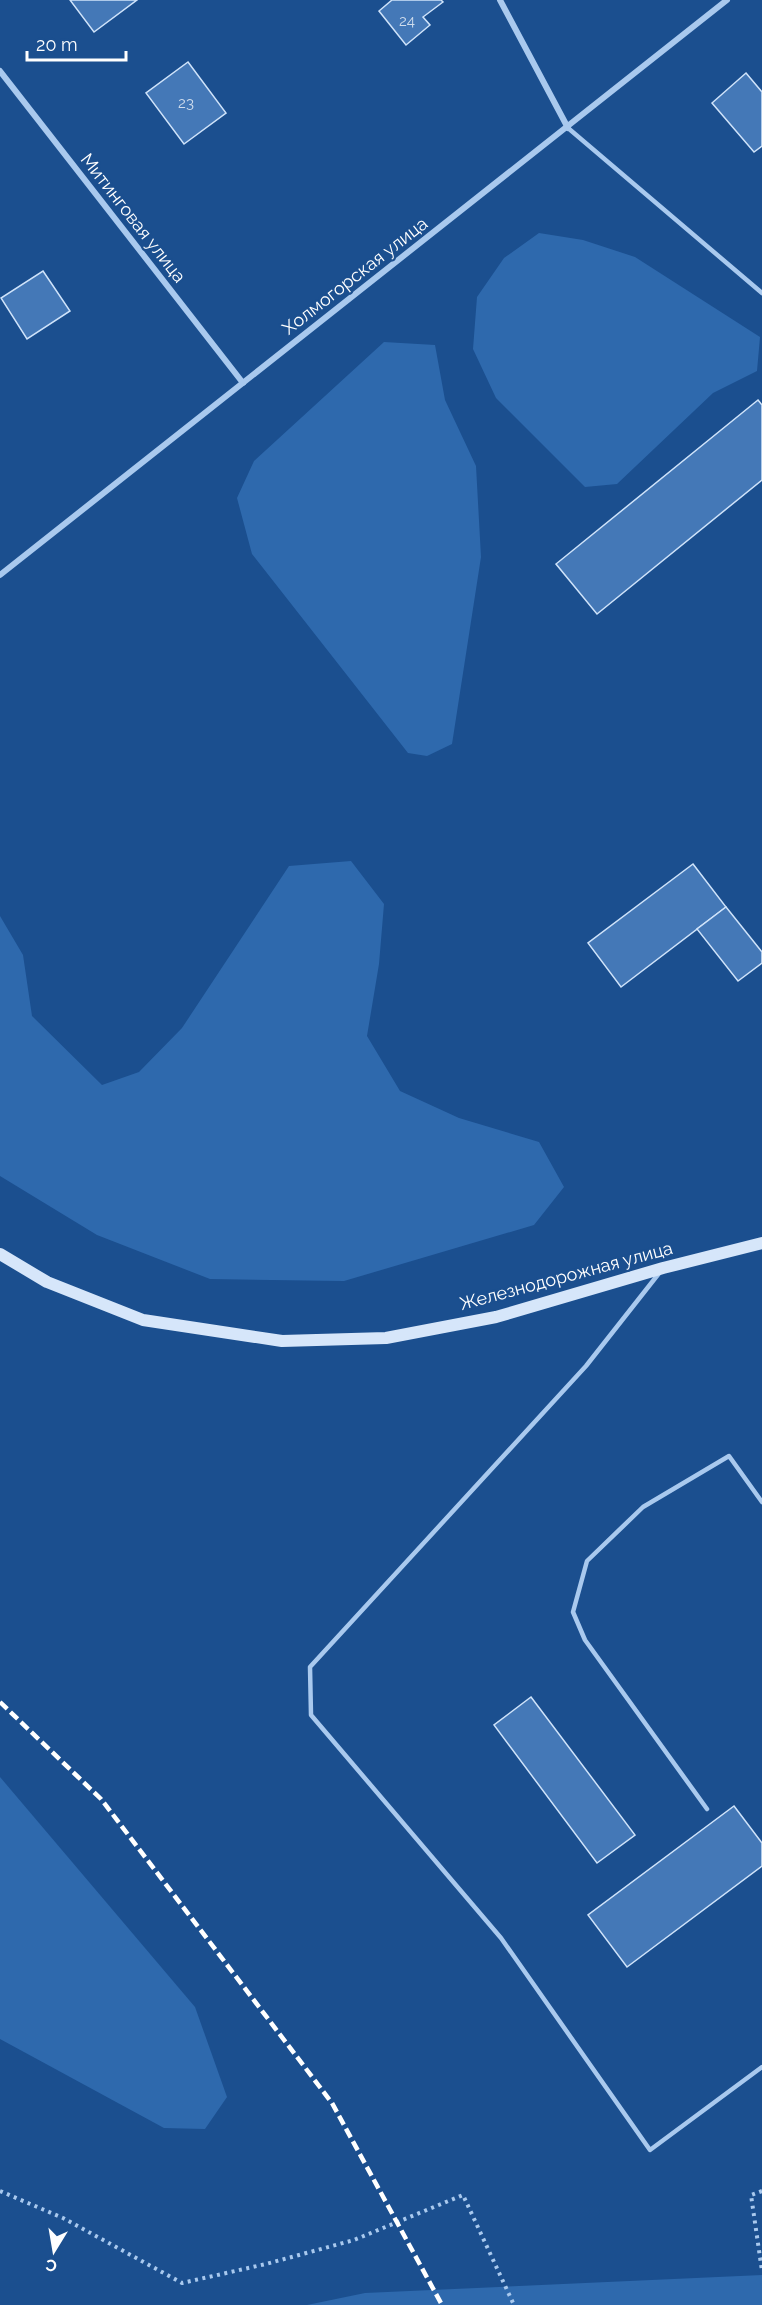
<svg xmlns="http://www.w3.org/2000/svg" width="762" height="2305" viewBox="0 0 762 2305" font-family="Raleway,sans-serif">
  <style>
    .green { fill: #2e69ad }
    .building { fill: #4478b7; stroke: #cfe3fa; stroke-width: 1.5 }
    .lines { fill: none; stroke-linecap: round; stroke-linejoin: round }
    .path { stroke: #a9c9ee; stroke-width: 4; stroke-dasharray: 3 4.5; stroke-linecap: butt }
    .lane { stroke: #a9c9ee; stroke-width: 4.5 }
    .street { stroke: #a9c9ee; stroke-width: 6 }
    .secondary { stroke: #d6e6fa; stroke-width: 12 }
    .rail { stroke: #fff; stroke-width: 4.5; stroke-dasharray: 10 4.5; stroke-linecap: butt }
    .labels { text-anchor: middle; stroke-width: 4.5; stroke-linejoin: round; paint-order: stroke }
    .number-label { font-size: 15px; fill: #d0dded }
    .street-label { font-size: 18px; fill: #fff; stroke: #1b4f8f }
  </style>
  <rect width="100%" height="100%" fill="#1b4f8f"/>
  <!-- green -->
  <g class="green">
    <polygon points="539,233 583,240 635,257 760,337 757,371 713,393 617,484 585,487 496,398 473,349 477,297 504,258"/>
    <polygon points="384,342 435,345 445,400 476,466 481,557 452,744 427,756 408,753 252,554 237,498 254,461"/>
    <polygon points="351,861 384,904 379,964 367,1036 400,1091 459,1118 539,1142 564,1187 534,1225 344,1281 210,1279 97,1235 0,1176 0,916 23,955 32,1016 102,1085 139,1072 182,1028 289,866"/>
    <polygon points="0,1777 195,2007 227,2097 205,2129 164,2128 0,2039"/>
    <polygon points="762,2275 762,2305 307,2305 365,2293"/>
  </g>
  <!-- building -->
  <g class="building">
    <polygon points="70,0 137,0 94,32"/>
    <polygon points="392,0 441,0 443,2 423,17 430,25 406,45 379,11"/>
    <polygon points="188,62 226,113 184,144 146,93"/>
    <polygon points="746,73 762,92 762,146 754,152 712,103"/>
    <polygon points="43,271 70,311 27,339 1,298"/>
    <polygon points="758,400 762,405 762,480 597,614 556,564"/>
    <polygon points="693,864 726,907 621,987 588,943"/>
    <polygon points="726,907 762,952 762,963 738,981 697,929"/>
    <polygon points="531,1697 635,1835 597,1863 494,1725"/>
    <polygon points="734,1806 762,1843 762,1866 627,1967 588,1915"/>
  </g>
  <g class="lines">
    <!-- path -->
    <g class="path">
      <polyline points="0,2191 63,2218 182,2283 266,2264 354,2240 463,2195 514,2305"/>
      <polyline points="762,2191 751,2195 762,2271"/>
    </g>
    <!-- lane -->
    <g class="lane">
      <polyline points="568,128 762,293"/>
      <polyline points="660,1272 586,1366 310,1667 311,1715 501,1938 650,2150 762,2067"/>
      <polyline points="707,1809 585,1640 573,1612 587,1561 643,1507 729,1456 762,1502"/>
    </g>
    <!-- street -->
    <g class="street">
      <polyline points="500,0 568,128"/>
      <polyline points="0,71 243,383"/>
      <polyline points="0,575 727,0"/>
    </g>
    <!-- secondary -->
    <polyline class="secondary" points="0,1254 47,1282 143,1320 282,1341 386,1338 496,1317 663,1268 762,1243"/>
    <!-- rail -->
    <polyline class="rail" points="0,1702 101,1799 332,2103 442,2305"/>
  </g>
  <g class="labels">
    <!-- number labels -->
    <g class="number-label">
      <text x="407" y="26">24</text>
      <text x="186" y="108">23</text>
    </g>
    <!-- street labels -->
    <g class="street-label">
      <text transform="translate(133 218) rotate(52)" y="6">Митинговая улица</text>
      <text transform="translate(355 276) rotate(-38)" y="6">Холмогорская улица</text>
      <text transform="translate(566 1276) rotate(-15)" y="6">Железнодорожная улица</text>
    </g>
  </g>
  <!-- north arrow -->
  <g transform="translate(54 2251) rotate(191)" stroke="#1b4f8f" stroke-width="4.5" paint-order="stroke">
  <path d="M0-4.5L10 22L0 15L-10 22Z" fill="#ffffff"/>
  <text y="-9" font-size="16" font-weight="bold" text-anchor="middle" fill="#ffffff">С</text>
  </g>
  <!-- scale -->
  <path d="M27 51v9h99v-9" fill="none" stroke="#ffffff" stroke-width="3"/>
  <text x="36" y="51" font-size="18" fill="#ffffff" stroke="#1b4f8f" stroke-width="4.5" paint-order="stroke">20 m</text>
</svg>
